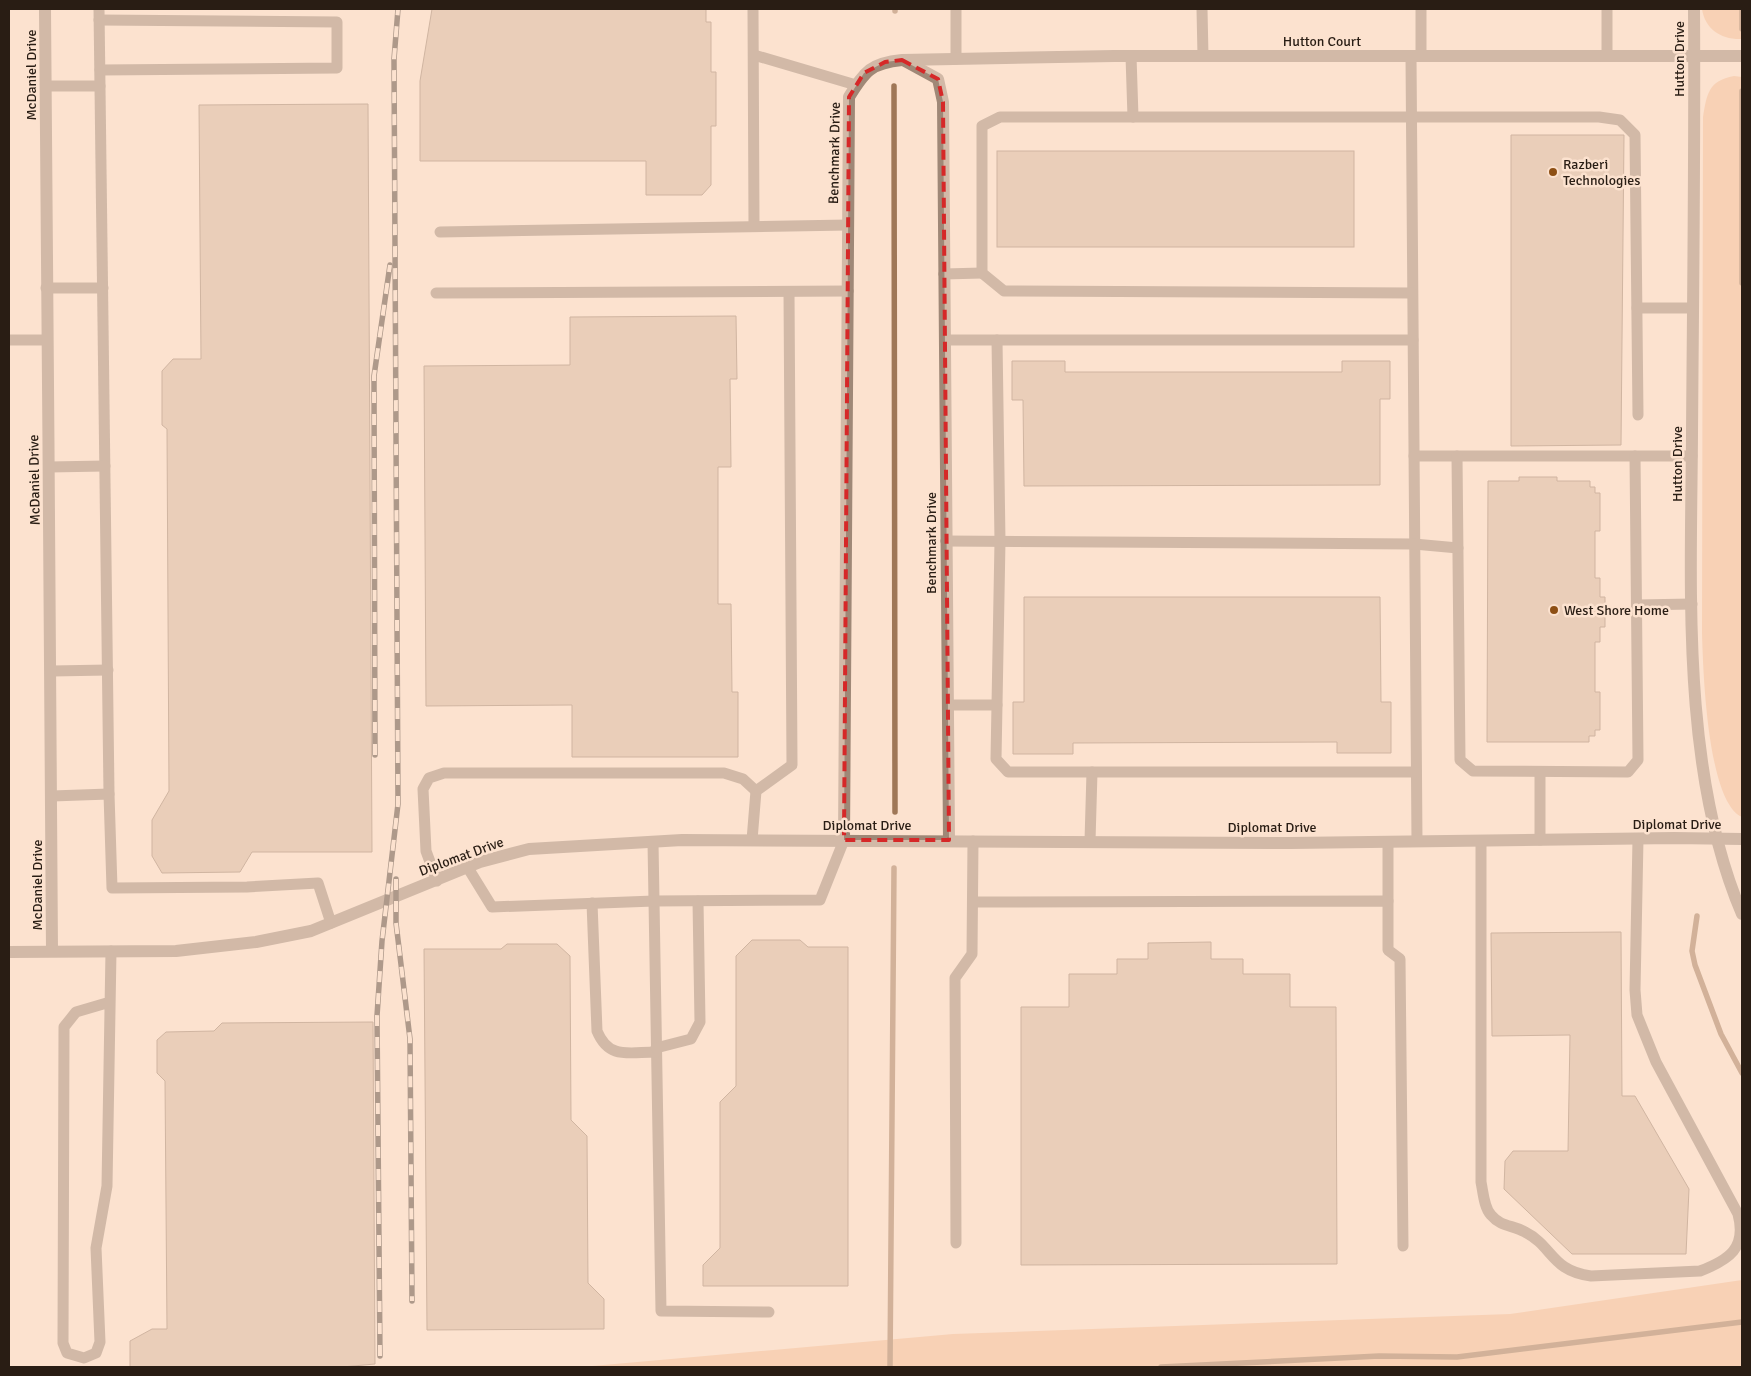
<svg xmlns="http://www.w3.org/2000/svg" width="1751" height="1376" viewBox="0 0 1751 1376" font-family="Signika,sans-serif">
  <style>
    .green { fill: #f3bd95 }
    .lines { fill: none; stroke-linecap: round; stroke-linejoin: round }
    .stream { stroke: #9f7757; stroke-width: 5.5 }
    .building { fill: #d4b59e; stroke: #9c7f69 }
    .service { stroke: #9f8877; stroke-width: 11 }
    .minor { stroke: #9f8877; stroke-width: 12 }
    .tertiary { stroke: #9f8877; stroke-width: 12 }
    .rail-casing { stroke: #514237; stroke-width: 5.5 }
    .rail { stroke: #fce2cf; stroke-width: 4; stroke-dasharray: 11; stroke-linecap: butt }
    .marked { fill: none; stroke: #d62828; stroke-width: 4; stroke-dasharray: 10 6; stroke-linejoin: round }
    .poi-dot { fill: #8d4f14; stroke: #fce2cf; stroke-width: 2 }
    .labels { text-anchor: middle; stroke-width: 5; stroke-linejoin: round; paint-order: stroke }
    .street-label { font-size: 14px; fill: #291d14; stroke: #fce2cf }
    .poi-label { font-size: 14px; fill: #291d14; stroke: #fce2cf; text-anchor: start }
  </style>
  <rect width="100%" height="100%" fill="#fce2cf"/>
  <!-- green -->
  <g class="green">
    <path d="M1702,9H1742V39C1721,40 1705,29 1702,9Z"/>
    <path d="M1734,76L1742,77V817C1707,802 1703,668 1702,633L1703,117C1707,94 1708,81 1734,76Z"/>
    <polygon points="1742,1280 1742,1367 581,1367 953,1334 1510,1314"/>
  </g>
  <g class="lines">
    <!-- stream -->
    <g class="stream">
      <polyline points="895,9 895,11"/>
      <polyline points="1742,9 1742,29"/>
      <polyline points="894,86 895,812"/>
      <polyline points="1742,91 1742,283"/>
      <polyline points="1697,916 1692,951 1695,965 1721,1034 1742,1073"/>
      <polyline points="890,1367 894,868"/>
      <polyline points="1161,1367 1379,1356 1457,1357 1742,1322"/>
    </g>
  </g>
  <!-- building -->
  <g class="building">
    <polygon points="432,9 706,9 706,22 711,22 711,72 716,72 716,126 711,126 711,185 702,195 646,195 646,161 420,161 420,81"/>
    <polygon points="368,104 372,852 252,852 240,872 162,873 152,856 152,820 169,791 167,429 162,425 162,371 173,359 201,359 199,105"/>
    <polygon points="1511,135 1624,135 1621,445 1511,446"/>
    <rect x="997" y="151" width="357" height="96"/>
    <polygon points="736,316 737,379 730,379 731,467 718,467 718,604 731,604 732,692 738,692 738,757 572,757 572,705 426,706 424,366 570,365 570,317"/>
    <polygon points="1012,361 1065,361 1065,372 1342,372 1342,361 1390,361 1390,399 1380,399 1380,485 1024,486 1023,400 1012,400"/>
    <polygon points="1519,477 1557,477 1557,481 1590,481 1590,487 1595,487 1595,493 1600,493 1600,531 1595,531 1595,578 1600,578 1600,597 1605,597 1605,627 1600,627 1600,642 1595,642 1595,692 1600,692 1600,730 1595,730 1595,736 1589,736 1589,742 1487,742 1488,481 1519,481"/>
    <polygon points="1024,597 1380,597 1381,702 1391,702 1391,753 1337,753 1337,742 1073,743 1073,754 1013,754 1013,702 1024,702"/>
    <polygon points="1621,932 1622,1096 1635,1096 1689,1189 1686,1254 1572,1254 1504,1189 1505,1161 1513,1151 1568,1151 1570,1035 1492,1036 1491,933"/>
    <polygon points="752,940 800,940 808,947 848,947 848,1286 703,1286 703,1265 720,1248 720,1102 736,1086 736,956"/>
    <polygon points="1211,942 1211,959 1243,959 1243,974 1290,974 1290,1007 1336,1007 1337,1264 1021,1265 1021,1007 1069,1007 1069,974 1117,974 1117,959 1148,959 1148,943"/>
    <polygon points="507,944 557,944 570,956 571,1120 587,1136 588,1283 604,1299 604,1329 427,1330 424,949 501,949"/>
    <polygon points="373,1022 375,1364 342,1367 130,1367 130,1341 152,1329 167,1329 165,1081 157,1073 157,1040 166,1032 214,1031 222,1023"/>
  </g>
  <g class="lines">
    <!-- service -->
    <g class="service">
      <polyline points="99,9 109,794"/>
      <polyline points="753,9 754,226"/>
      <polyline points="956,9 956,59"/>
      <polyline points="1202,9 1203,56"/>
      <polyline points="1421,9 1421,56"/>
      <polyline points="1607,9 1607,56"/>
      <polyline points="99,20 337,22 337,68 100,70"/>
      <polyline points="754,55 856,85"/>
      <polyline points="1131,56 1133,117"/>
      <polyline points="1411,56 1417,841"/>
      <polyline points="46,86 100,86"/>
      <polyline points="440,232 848,225"/>
      <polyline points="944,274 982,273"/>
      <polyline points="46,288 103,288"/>
      <polyline points="436,293 848,291"/>
      <polyline points="1412,293 1004,291 982,273 982,126 1000,117 1599,117 1620,120 1635,135 1638,415"/>
      <polyline points="1637,308 1693,308"/>
      <polyline points="9,340 47,340"/>
      <polyline points="945,340 1413,340"/>
      <polyline points="997,340 1000,541 996,759 1008,772 1416,772"/>
      <polyline points="1414,456 1692,456"/>
      <polyline points="1457,456 1460,760 1473,771 1628,772 1638,760 1635,456"/>
      <polyline points="49,467 105,466"/>
      <polyline points="946,541 1414,544 1458,548"/>
      <polyline points="1637,605 1692,604"/>
      <polyline points="52,671 108,670"/>
      <polyline points="948,705 997,705"/>
      <polyline points="1540,772 1540,840"/>
      <polyline points="52,796 109,794 112,888 247,887 318,883 331,923"/>
      <polyline points="752,840 756,791 792,765 789,292"/>
      <polyline points="1090,841 1092,772"/>
      <path d="M1481,841V1182C1483,1191 1484,1208 1491,1215C1501,1227 1513,1225 1525,1232C1553,1246 1551,1271 1591,1276L1700,1271C1729,1260 1747,1248 1738,1214L1656,1062L1637,1015L1635,990L1638,839"/>
      <polyline points="653,842 661,1311 769,1312"/>
      <polyline points="468,868 492,907 654,901 820,900 844,840"/>
      <polyline points="437,881 426,851 423,789 429,778 444,773 724,773 743,779 756,791"/>
      <polyline points="1388,901 1388,842"/>
      <polyline points="973,902 1388,901 1388,950 1400,959 1403,1246"/>
      <path d="M592,903L597,1031C609,1060 629,1052 656,1052"/>
      <polyline points="110,1002 76,1012 64,1027 63,1343 67,1353 84,1358 96,1353 100,1342 96,1248 107,1186 111,951"/>
      <polyline points="656,1048 691,1039 700,1022 698,901"/>
      <polyline points="956,1243 955,978 972,954 973,841"/>
    </g>
    <!-- minor -->
    <g class="minor">
      <path d="M45,9C46,323 52,637 52,951"/>
      <polyline points="905,61 938,79 943,102 949,840"/>
      <path d="M844,840L849,97C865,71 871,63 902,60L1114,56H1742"/>
      <polyline points="9,952 176,951 256,942 311,931 480,862 529,849 682,840 1291,843 1674,838 1742,839"/>
    </g>
    <!-- tertiary -->
    <path class="tertiary" d="M1694,9C1695,151 1693,293 1692,435C1691,588 1681,771 1742,914"/>
    <!-- rail casing -->
    <g class="rail-casing">
      <g id="rail">
        <polyline points="375,755 374,376 390,265"/>
        <polyline points="396,879 396,923 410,1039 412,1301"/>
        <polyline points="380,1356 377,1016 382,941 398,804 394,59 398,9"/>
      </g>
    </g>
    <!-- rail -->
    <use href="#rail" class="rail"/>
  </g>
  <!-- marked area -->
  <path d="M0 0H1751V1376H0ZM902,60L938,79L943,102L949,840H844L849,97L864,73L885,62Z" fill="#fce2cf" fill-opacity=".55" fill-rule="evenodd"/>
  <path class="marked" d="M902,60L938,79L943,102L949,840H844L849,97L864,73L885,62Z"/>
  <!-- markers -->
  <g class="poi-dot">
    <circle cx="1553" cy="172" r="5"/>
    <circle cx="1554" cy="610" r="5"/>
  </g>
  <g class="labels">
    <!-- street labels -->
    <g class="street-label">
      <text x="1322" y="46">Hutton Court</text>
      <text transform="translate(1679 59) rotate(-90)" y="5">Hutton Drive</text>
      <text transform="translate(31 75) rotate(-90)" y="5">McDaniel Drive</text>
      <text transform="translate(834 153) rotate(-89)" y="5">Benchmark Drive</text>
      <text transform="translate(1677 464) rotate(-90)" y="5">Hutton Drive</text>
      <text transform="translate(34 480) rotate(-91)" y="5">McDaniel Drive</text>
      <text transform="translate(931 543) rotate(-90)" y="5">Benchmark Drive</text>
      <text x="1677" y="829">Diplomat Drive</text>
      <text x="867" y="830">Diplomat Drive</text>
      <text x="1272" y="832">Diplomat Drive</text>
      <text transform="translate(461 856) rotate(-20)" y="5">Diplomat Drive</text>
      <text transform="translate(37 885) rotate(-90)" y="5">McDaniel Drive</text>
    </g>
    <!-- poi labels -->
    <g class="poi-label">
      <text x="1563" y="169">Razberi<tspan x="1563" dy="16">Technologies</tspan></text>
      <text x="1564" y="615">West Shore Home</text>
    </g>
  </g>
  <!-- border -->
  <rect width="1751" height="1376" fill="none" stroke="#291d14" stroke-width="20"/>
</svg>
